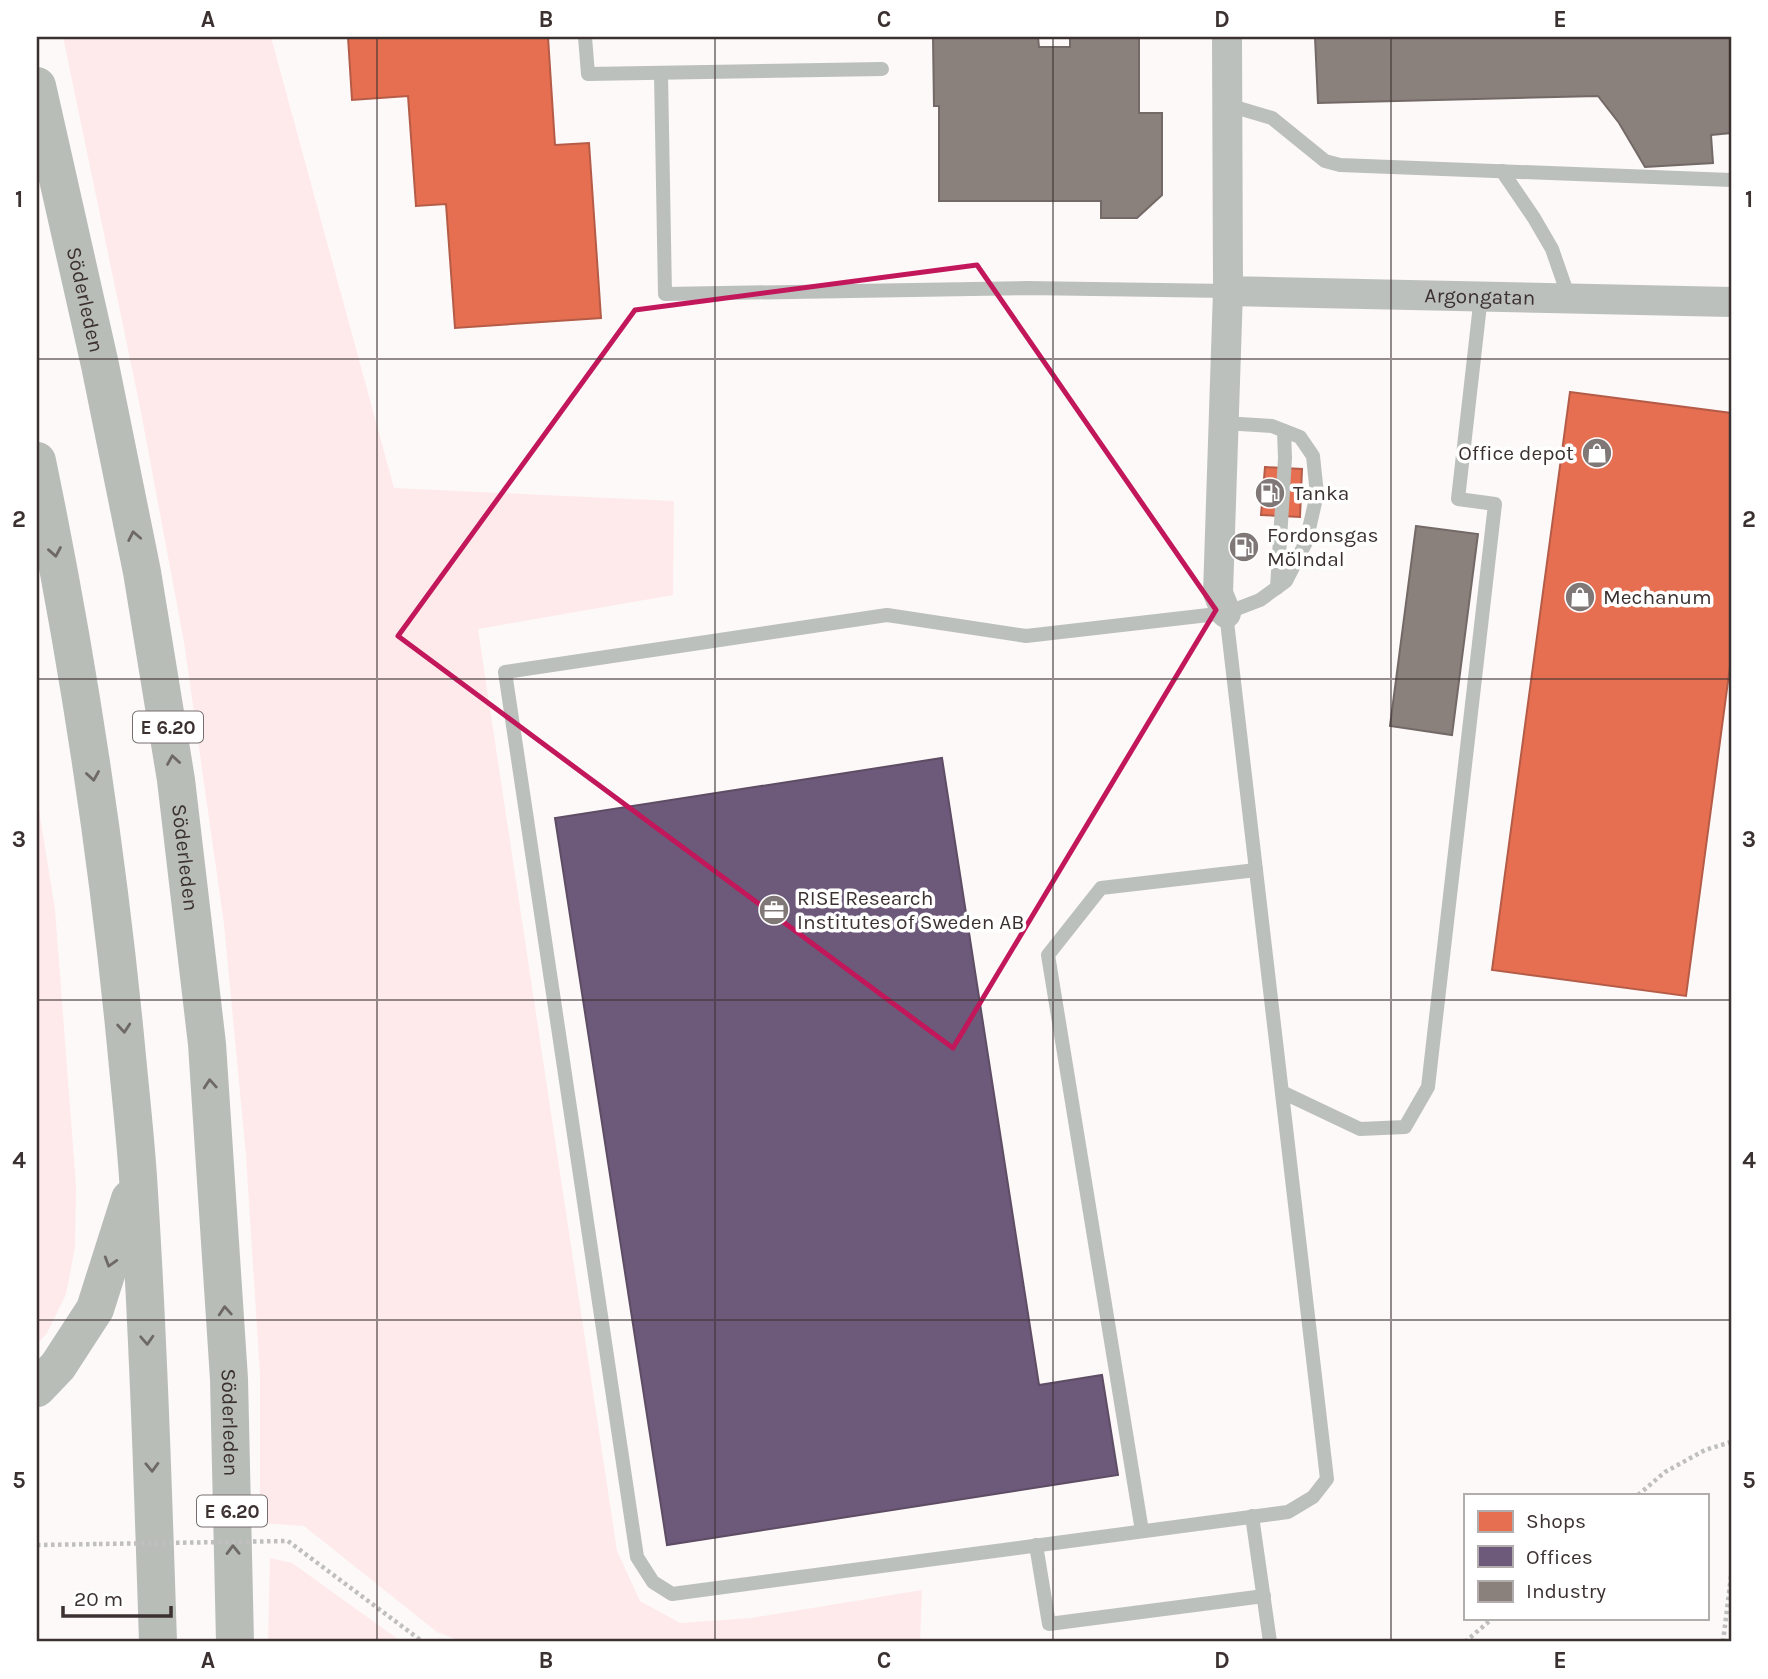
<svg xmlns="http://www.w3.org/2000/svg" width="1768" height="1679" viewBox="0 0 1768 1679" font-family="Karla,sans-serif">
  <style>
    .green { fill: #feeaeb }
    .shops { fill: #e76f51; stroke: #b45c47; stroke-width: 2 }
    .offices { fill: #6d597a; stroke: #5e4d64; stroke-width: 2 }
    .industry { fill: #8a817c; stroke: #736966; stroke-width: 2 }
    .lines { fill: none; stroke-linecap: round; stroke-linejoin: round }
    .path { stroke: #bebfbe; stroke-width: 4.5; stroke-dasharray: 3.5 3.5; stroke-linecap: butt }
    .lane { stroke: #bcc0bc; stroke-width: 14 }
    .street { stroke: #bcc0bc; stroke-width: 30 }
    .highway { stroke: #b8bdb8; stroke-width: 38 }
    .path-bridge { stroke: #bebfbe; stroke-width: 4.5; stroke-dasharray: 3.5 3.5; stroke-linecap: butt }
    .oneway { stroke: #6e6967 }
    .marked { fill: none; stroke: #c2185b; stroke-width: 5; stroke-linejoin: round }
    .grid { fill: none; stroke: #3c3131; stroke-width: 2; stroke-opacity: 0.55 }
    .labels { text-anchor: middle; stroke-width: 7; stroke-linejoin: round; paint-order: stroke }
    .shield { fill: #fff; stroke: #766f6f; stroke-width: 2 }
    .shield-label { font-size: 19px; font-weight: bold; fill: #3c3131 }
    .street-label { font-size: 21px; fill: #3c3131; stroke: #fff }
    .poi-label { font-size: 21px; fill: #3c3131; stroke: #fff; text-anchor: start }
    .neatline { fill: none; stroke: #3c3131; stroke-width: 2.5 }
    .grid-label { font-size: 23px; text-anchor: middle; font-weight: bold; fill: #3c3131 }
  </style>
  <rect width="100%" height="100%" fill="#fdf9f9"/>
  <!-- green -->
  <g class="green">
    <polygon points="63,37 271,37 394,488 674,501 673,595 478,629 617,1551 640,1601 680,1623 751,1618 922,1590 920,1642 463,1642 437,1632 304,1526 260,1523 260,1375 246,1156 224,924 184,642 140,407"/>
    <polygon points="37,798 55,909 76,1186 75,1247 66,1294 47,1333 37,1344"/>
    <polygon points="270,1558 292,1563 402,1642 268,1642"/>
  </g>
  <!-- shops -->
  <g class="shops">
    <polygon points="348,37 548,37 555,145 589,143 601,318 455,328 446,204 416,206 408,96 352,100"/>
    <polygon points="1570,392 1731,413 1731,659 1686,996 1492,970"/>
    <polygon points="1265,467 1302,469 1300,517 1261,515"/>
  </g>
  <!-- offices -->
  <polygon class="offices" points="942,758 1039,1385 1102,1375 1118,1475 667,1545 555,818"/>
  <!-- industry -->
  <g class="industry">
    <polygon points="933,37 1038,37 1039,47 1070,47 1070,37 1139,37 1139,113 1162,113 1162,195 1137,218 1101,218 1101,201 939,201 939,106 934,106"/>
    <polygon points="1315,37 1731,37 1731,133 1711,135 1713,163 1645,167 1619,123 1598,96 1318,103"/>
    <polygon points="1416,526 1478,534 1452,735 1390,726"/>
  </g>
  <g class="lines">
    <!-- path -->
    <g class="path">
      <polyline points="1638,1495 1665,1472 1705,1450 1731,1442"/>
      <polyline points="288,1541 423,1642"/>
      <polyline points="37,1545 99,1544"/>
      <polyline points="1465,1642 1493,1618"/>
      <polyline points="1723,1642 1731,1576"/>
    </g>
    <!-- lane -->
    <g class="lane">
      <polyline points="585,37 588,74 882,69"/>
      <polyline points="661,74 665,294 1026,288 1228,291"/>
      <polyline points="1228,105 1272,118 1325,161 1340,165 1731,180"/>
      <polyline points="1502,171 1534,218 1552,249 1569,298"/>
      <polyline points="1224,423 1272,426 1300,437 1313,456 1317,494 1306,542 1286,581 1260,600 1226,613 1026,636 887,615 505,672 637,1557 653,1582 672,1594 1288,1512 1313,1497 1327,1479 1226,613"/>
      <polyline points="1277,588 1285,458 1284,431"/>
      <polyline points="1282,1092 1360,1129 1405,1127 1428,1087 1495,504 1458,499 1481,296"/>
      <polyline points="1252,1516 1270,1642"/>
      <polyline points="1142,1531 1048,955 1101,888 1256,870"/>
      <polyline points="1036,1545 1049,1624 1264,1596"/>
    </g>
    <!-- street -->
    <g class="street">
      <path id="s1" d="M1227,37L1228,291L1731,302"/>
      <polyline points="1226,613 1218,593 1228,291"/>
    </g>
    <!-- highway -->
    <g class="highway">
      <path id="s2" d="M37,86L100,365L142,572L176,780L207,1044L229,1379L235,1642"/>
      <path d="M37,461C77,654 107,849 126,1046C130,1089 135,1133 138,1177C148,1332 153,1487 158,1642"/>
      <polyline points="37,1388 58,1366 95,1309 130,1199"/>
    </g>
    <!-- path-bridge -->
    <polyline class="path-bridge" points="99,1544 288,1541"/>
  </g>
  <!-- one-way arrows -->
  <defs><path id="oneway-chevron" d="M-2-3.5L2.5 0L-2 3.5" fill="none" stroke-width="1.6" stroke-linecap="round" stroke-linejoin="round" transform="scale(1.75)"/></defs>
  <g class="oneway">
    <use href="#oneway-chevron" transform="translate(134 536) rotate(-101)"/>
    <use href="#oneway-chevron" transform="translate(55 552) rotate(80)"/>
    <use href="#oneway-chevron" transform="translate(173 760) rotate(-99)"/>
    <use href="#oneway-chevron" transform="translate(93 776) rotate(81)"/>
    <use href="#oneway-chevron" transform="translate(124 1028) rotate(85)"/>
    <use href="#oneway-chevron" transform="translate(210 1084) rotate(-94)"/>
    <use href="#oneway-chevron" transform="translate(110 1262) rotate(107)"/>
    <use href="#oneway-chevron" transform="translate(225 1311) rotate(-94)"/>
    <use href="#oneway-chevron" transform="translate(147 1340) rotate(87)"/>
    <use href="#oneway-chevron" transform="translate(152 1467) rotate(88)"/>
    <use href="#oneway-chevron" transform="translate(233 1550) rotate(-91)"/>
  </g>
  <!-- marked area -->
  <path class="marked" d="M977,265L1216,610L953,1048L398,636L635,310Z"/>
  <!-- grid -->
  <path class="grid" d="M377,37V1642M715,37V1642M1053,37V1642M1391,37V1642M37,359H1731M37,679H1731M37,1000H1731M37,1320H1731"/>
  <!-- icons -->
  <defs>
    <g id="shop-disc" transform="scale(1.575)"><circle r="9.5" fill="#807777" stroke="#fff"/><path d="M-5-2.5h2.3a2.7 3.5 0 0 1 5.4 0H5L5.5 6h-11ZM-1.5-2.5h3a1.5 2.3 0 0 0-3 0Z" fill="#fff"/></g>
    <g id="fuel-disc" transform="scale(1.575)"><circle r="9.5" fill="#807777" stroke="#fff"/><path d="M-5.5-6h7V0h2V4h1.3V-2.5L3-4.5l.8-.8L6-3V5H2.5V1h-1V6h-7ZM-4.2-4.7v3.2H.2V-4.7Z" fill="#fff"/></g>
    <g id="office-disc" transform="scale(1.575)"><circle r="9.5" fill="#807777" stroke="#fff"/><path d="M-6-3h4V-5.5h4V-3h4V5H-6ZM-1-4.5V-3h2v-1.5ZM-6 0V1H6V0Z" fill="#fff"/></g>
  </defs>
  <g fill-rule="evenodd">
    <use href="#shop-disc" x="1597" y="453"/>
    <use href="#fuel-disc" x="1270" y="493"/>
    <use href="#fuel-disc" x="1244" y="547"/>
    <use href="#shop-disc" x="1580" y="597"/>
    <use href="#office-disc" x="774" y="910"/>
  </g>
  <g class="labels">
    <!-- shield labels -->
    <g class="shield">
      <rect x="133" y="711.5" width="70" height="31" rx="5"/>
      <rect x="197" y="1495.5" width="70" height="31" rx="5"/>
    </g>
    <g class="shield-label">
      <text x="168" y="734">E 6.20</text>
      <text x="232" y="1518">E 6.20</text>
    </g>
    <!-- street labels -->
    <g class="street-label">
      <text dy="7" stroke="none"><textPath href="#s1" startOffset="506">Argongatan</textPath></text>
      <text dy="7" stroke="none"><textPath href="#s2" startOffset="219">Söderleden</textPath></text>
      <text dy="7" stroke="none"><textPath href="#s2" startOffset="786">Söderleden</textPath></text>
      <text dy="7" stroke="none"><textPath href="#s2" startOffset="1353">Söderleden</textPath></text>
    </g>
    <!-- poi labels -->
    <g class="poi-label">
      <text x="1574" y="460" text-anchor="end">Office depot</text>
      <text x="1293" y="500">Tanka</text>
      <text x="1267" y="542">Fordonsgas<tspan x="1267" dy="24">Mölndal</tspan></text>
      <text x="1603" y="604">Mechanum</text>
      <text x="797" y="905">RISE Research<tspan x="797" dy="24">Institutes of Sweden AB</tspan></text>
    </g>
  </g>
  <!-- border -->
  <rect width="1768" height="1679" fill="none" stroke="#ffffff" stroke-width="77"/>
  <!-- legend -->
  <rect x="1464" y="1494" width="245" height="126" fill="#ffffff" stroke="#b1adad" stroke-width="2"/>
  <rect x="1478" y="1511" width="35" height="21" fill="#e76f51" stroke="#b1adad" stroke-width="2"/>
  <text x="1526" y="1528" font-size="21" fill="#3c3131">Shops</text>
  <rect x="1478" y="1546" width="35" height="21" fill="#6d597a" stroke="#b1adad" stroke-width="2"/>
  <text x="1526" y="1564" font-size="21" fill="#3c3131">Offices</text>
  <rect x="1478" y="1581" width="35" height="21" fill="#8a817c" stroke="#b1adad" stroke-width="2"/>
  <text x="1526" y="1598" font-size="21" fill="#3c3131">Industry</text>
  <!-- scale -->
  <path d="M63 1606v10h108v-10" fill="none" stroke="#3c3131" stroke-width="3.5"/>
  <text x="74" y="1606" font-size="21" fill="#3c3131" stroke="#ffffff" stroke-width="5" paint-order="stroke">20 m</text>
  <rect x="38" y="38" width="1692" height="1602" class="neatline"/>
  <g class="grid-label">
    <text x="208" y="27">A</text>
    <text x="546" y="27">B</text>
    <text x="884" y="27">C</text>
    <text x="1222" y="27">D</text>
    <text x="1560" y="27">E</text>
    <text x="19" y="207">1</text>
    <text x="1749" y="207">1</text>
    <text x="19" y="527">2</text>
    <text x="1749" y="527">2</text>
    <text x="19" y="847">3</text>
    <text x="1749" y="847">3</text>
    <text x="19" y="1168">4</text>
    <text x="1749" y="1168">4</text>
    <text x="19" y="1488">5</text>
    <text x="1749" y="1488">5</text>
    <text x="208" y="1668">A</text>
    <text x="546" y="1668">B</text>
    <text x="884" y="1668">C</text>
    <text x="1222" y="1668">D</text>
    <text x="1560" y="1668">E</text>
  </g>
</svg>
